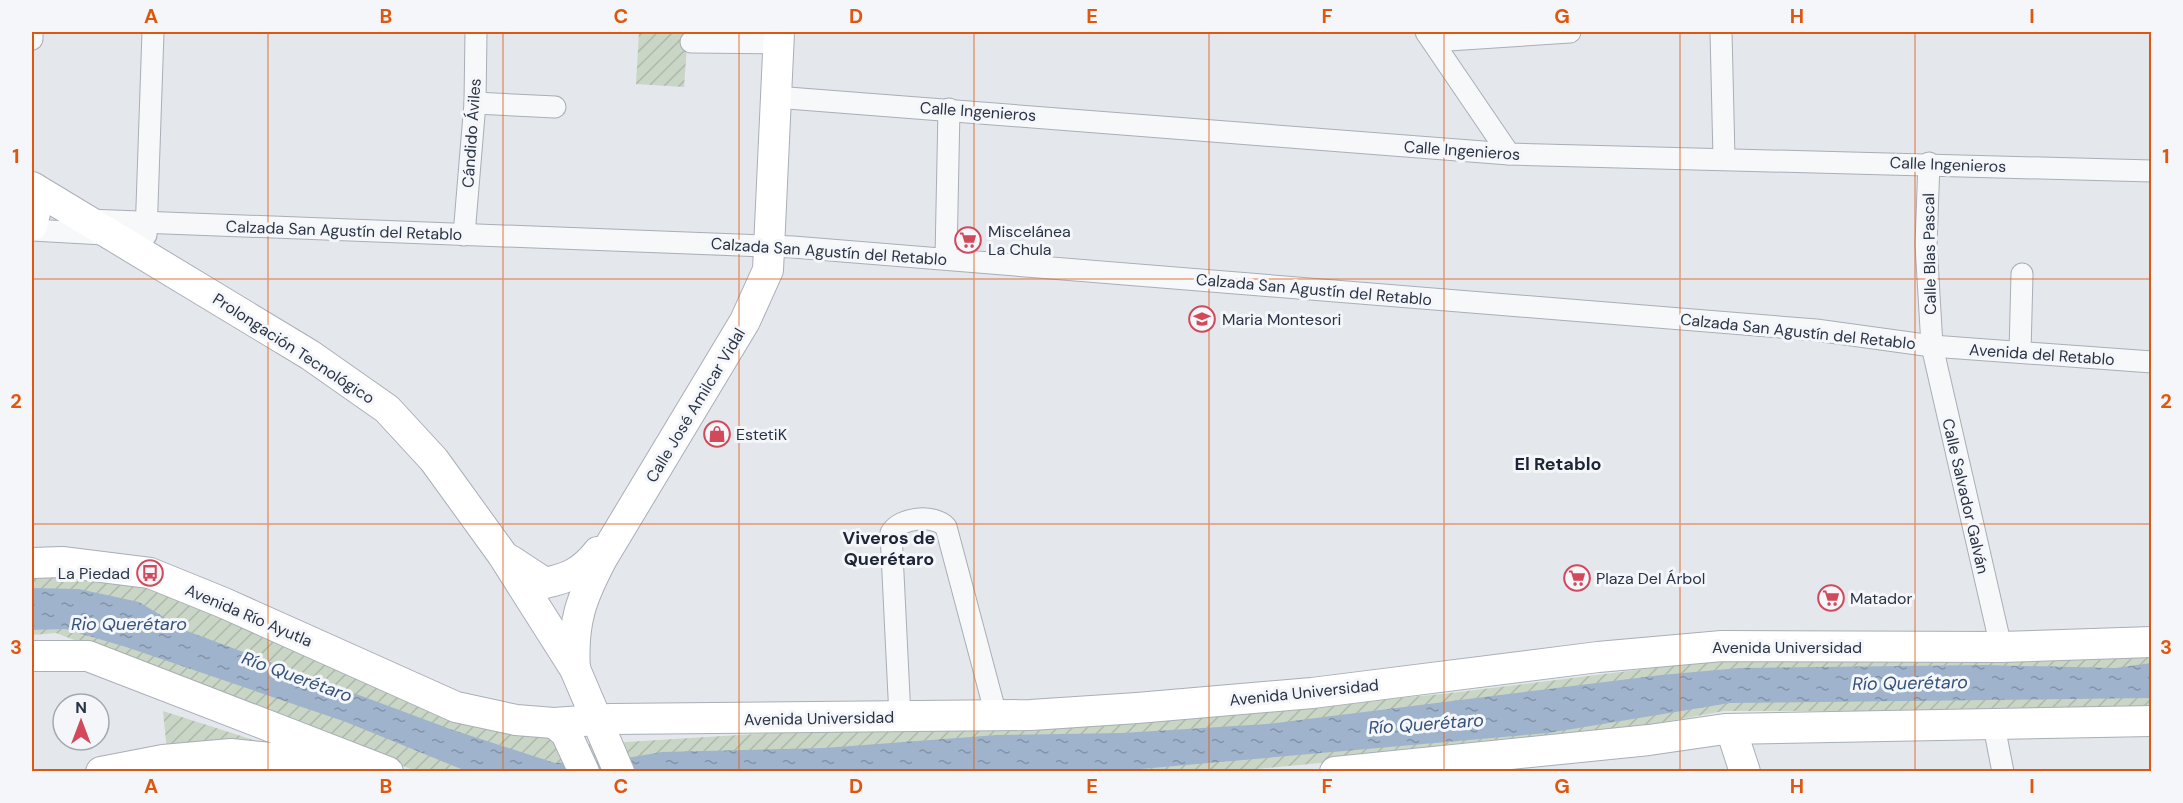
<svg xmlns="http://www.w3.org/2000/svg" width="2183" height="803" viewBox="0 0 2183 803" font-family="'DM Sans',sans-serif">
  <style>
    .garden { fill: url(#garden-furrows) }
    .water { fill: url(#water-ripples) }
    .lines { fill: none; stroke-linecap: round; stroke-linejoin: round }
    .street-casing { stroke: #a9aeb7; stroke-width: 23 }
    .secondary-casing { stroke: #a9aeb7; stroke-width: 32 }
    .street { stroke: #f7f8fa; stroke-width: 21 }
    .secondary { stroke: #fff; stroke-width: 30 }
    .grid { fill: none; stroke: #df570f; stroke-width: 1.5; stroke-opacity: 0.55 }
    .labels { text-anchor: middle; stroke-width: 6; stroke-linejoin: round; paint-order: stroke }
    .street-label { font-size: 16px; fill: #2b3445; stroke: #f4f6f9 }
    .poi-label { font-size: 16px; fill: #2b3445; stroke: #f4f6f9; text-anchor: start }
    .neighbourhood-label { font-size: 18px; font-weight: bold; fill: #1d2536; stroke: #f4f6f9 }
    .water-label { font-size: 18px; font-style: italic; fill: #34527a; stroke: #f4f6f9 }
    .neatline { fill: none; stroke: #df570f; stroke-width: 2 }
    .grid-label { font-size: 20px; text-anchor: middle; font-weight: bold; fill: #df570f }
  </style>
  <defs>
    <pattern id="garden-furrows" width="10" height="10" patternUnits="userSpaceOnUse" patternTransform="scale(1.5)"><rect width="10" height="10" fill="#c9d6c5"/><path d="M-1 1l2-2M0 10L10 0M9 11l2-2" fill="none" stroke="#adb8ab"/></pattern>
    <pattern id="water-ripples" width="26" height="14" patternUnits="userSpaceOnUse" patternTransform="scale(1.5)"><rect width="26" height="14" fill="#9fb4cc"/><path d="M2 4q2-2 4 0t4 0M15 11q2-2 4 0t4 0" fill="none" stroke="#8293a7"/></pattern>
  </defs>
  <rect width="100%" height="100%" fill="#e4e7ec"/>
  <!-- garden -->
  <g class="garden">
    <polygon points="639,32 688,32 684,87 636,84"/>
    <polygon points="32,567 144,576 445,712 577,745 804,731 1137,721 1443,694 1749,656 2151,653 2151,711 1724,711 1572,739 1226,772 416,771 56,633 32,635"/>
    <polygon points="163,711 282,749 167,751"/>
  </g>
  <!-- water -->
  <polygon class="water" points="32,588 79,589 139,602 187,631 453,730 555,763 615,760 662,752 824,748 997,735 1122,733 1267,724 1661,675 1739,668 1985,665 2115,668 2151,663 2151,698 1730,703 1548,733 1107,772 466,771 346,722 126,647 65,629 32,630"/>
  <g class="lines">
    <!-- street casing -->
    <g class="street-casing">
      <g id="street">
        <polyline points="1426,32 1509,154"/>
        <polyline points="1721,32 1724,158"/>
        <polyline points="32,39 32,32"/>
        <polyline points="1433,41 1570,32"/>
        <polyline points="691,42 779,43"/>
        <polyline points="775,97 1509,154 2152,171"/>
        <polyline points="475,103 555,107"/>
        <polyline points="1929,163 1926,244 1932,346 2001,647"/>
        <polyline points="88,220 793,247 1816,330 1932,346 2152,362"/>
        <polyline points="32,230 104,234"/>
        <polyline points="146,235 153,32"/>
        <polyline points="464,235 475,103 476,32"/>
        <polyline points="946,258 949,109"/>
        <polyline points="2020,352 2022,274"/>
        <path d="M900,717L891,533C900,517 934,514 946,527L996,715"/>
        <polyline points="1994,726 2003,772"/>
      </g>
    </g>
    <!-- secondary casing -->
    <g class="secondary-casing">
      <g id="secondary">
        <polyline points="32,187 310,355 387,409 434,460 502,554 575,669 619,772"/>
        <polyline points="32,225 37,205 35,189"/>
        <path d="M510,560L545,583C569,578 582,572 598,552"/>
        <polyline points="32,563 62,562 150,573 224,603 456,707 516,720 554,723 611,719 1031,715 1137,708 1312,693 1598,657 1722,646 2001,647 2152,642"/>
        <polyline points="32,656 88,656 388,772"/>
        <path d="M575,669C572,623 581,598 603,557L745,321L768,270L779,32"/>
        <polyline points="554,723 566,733 584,772"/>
        <polyline points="1731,729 1745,772"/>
        <polyline points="101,772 163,760 231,754 340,765"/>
        <polyline points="1335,772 1649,740 1725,729 2152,721"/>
      </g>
    </g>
    <!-- street -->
    <use href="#street" class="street"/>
    <!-- secondary -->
    <use href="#secondary" class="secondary"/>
  </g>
  <!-- grid -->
  <path class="grid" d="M268,32V772M503,32V772M739,32V772M974,32V772M1209,32V772M1444,32V772M1680,32V772M1915,32V772M32,279H2152M32,524H2152"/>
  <!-- icons -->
  <defs>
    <g id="supermarket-ring" transform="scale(1.35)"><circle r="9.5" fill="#f4f6f9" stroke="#d1495b" stroke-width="1.5"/><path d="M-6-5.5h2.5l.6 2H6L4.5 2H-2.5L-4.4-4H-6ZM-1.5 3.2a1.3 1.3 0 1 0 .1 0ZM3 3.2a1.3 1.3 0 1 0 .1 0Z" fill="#d1495b"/></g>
    <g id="school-ring" transform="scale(1.35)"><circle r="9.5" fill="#f4f6f9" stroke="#d1495b" stroke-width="1.5"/><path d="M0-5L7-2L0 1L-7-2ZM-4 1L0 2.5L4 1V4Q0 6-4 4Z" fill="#d1495b"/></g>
    <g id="shop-ring" transform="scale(1.35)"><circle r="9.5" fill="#f4f6f9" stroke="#d1495b" stroke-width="1.5"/><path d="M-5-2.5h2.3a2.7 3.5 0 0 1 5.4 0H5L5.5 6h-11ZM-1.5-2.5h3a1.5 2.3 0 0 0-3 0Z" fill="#d1495b"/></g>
    <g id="bus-ring" transform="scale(1.35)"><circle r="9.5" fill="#f4f6f9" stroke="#d1495b" stroke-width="1.5"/><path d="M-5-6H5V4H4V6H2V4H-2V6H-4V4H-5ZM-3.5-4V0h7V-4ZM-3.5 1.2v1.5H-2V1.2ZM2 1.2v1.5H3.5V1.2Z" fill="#d1495b"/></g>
  </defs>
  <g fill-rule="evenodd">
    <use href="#supermarket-ring" x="968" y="240"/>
    <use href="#school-ring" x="1202" y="319"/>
    <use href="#shop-ring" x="717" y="434"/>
    <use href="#bus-ring" x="150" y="573"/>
    <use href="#supermarket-ring" x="1577" y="578"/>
    <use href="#supermarket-ring" x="1831" y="598"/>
  </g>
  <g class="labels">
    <!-- street labels -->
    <g class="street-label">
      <text transform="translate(978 111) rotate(4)" y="6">Calle Ingenieros</text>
      <text transform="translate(471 133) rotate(-86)" y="6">Cándido Áviles</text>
      <text transform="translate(1462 150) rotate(4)" y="6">Calle Ingenieros</text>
      <text transform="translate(1948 164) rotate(2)" y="6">Calle Ingenieros</text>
      <text transform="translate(344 230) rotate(2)" y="6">Calzada San Agustín del Retablo</text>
      <text transform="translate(829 251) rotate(4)" y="6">Calzada San Agustín del Retablo</text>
      <text transform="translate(1929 254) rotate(-91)" y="6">Calle Blas Pascal</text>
      <text transform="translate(1314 289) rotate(5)" y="6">Calzada San Agustín del Retablo</text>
      <text transform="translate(1798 331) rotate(6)" y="6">Calzada San Agustín del Retablo</text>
      <text transform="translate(294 348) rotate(33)" y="6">Prolongación Tecnológico</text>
      <text transform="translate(2042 354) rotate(4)" y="6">Avenida del Retablo</text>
      <text transform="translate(695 405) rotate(-59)" y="6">Calle José Amilcar Vidal</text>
      <text transform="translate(1966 496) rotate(77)" y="6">Calle Salvador Galván</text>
      <text transform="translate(249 615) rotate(23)" y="6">Avenida Río Ayutla</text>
      <text x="1787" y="653">Avenida Universidad</text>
      <text transform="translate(1304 692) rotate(-6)" y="6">Avenida Universidad</text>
      <text transform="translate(819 718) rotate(-1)" y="6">Avenida Universidad</text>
    </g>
    <!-- poi labels -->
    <g class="poi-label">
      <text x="988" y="237">Miscelánea<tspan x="988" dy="18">La Chula</tspan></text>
      <text x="1222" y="325">Maria Montesori</text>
      <text x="736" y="440">EstetiK</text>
      <text x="130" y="579" text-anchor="end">La Piedad</text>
      <text x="1596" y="584">Plaza Del Árbol</text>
      <text x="1850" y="604">Matador</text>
    </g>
    <!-- neighbourhood labels -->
    <g class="neighbourhood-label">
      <text x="1558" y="470">El Retablo</text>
      <text x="889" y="544">Viveros de<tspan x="889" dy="21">Querétaro</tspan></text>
    </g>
    <!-- water labels -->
    <g class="water-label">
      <text x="129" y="630">Rio Querétaro</text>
      <text transform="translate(297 677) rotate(20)" y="6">Río Querétaro</text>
      <text transform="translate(1910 683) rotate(-1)" y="6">Río Querétaro</text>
      <text transform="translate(1426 724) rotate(-4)" y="6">Río Querétaro</text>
    </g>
  </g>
  <!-- border -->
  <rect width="2183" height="803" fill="none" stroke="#f4f6f9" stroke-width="66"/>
  <!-- north arrow -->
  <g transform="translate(81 722)"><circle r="28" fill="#f4f6f9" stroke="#a4a8b1" stroke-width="1.5"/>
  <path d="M0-4.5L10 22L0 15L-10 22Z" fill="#d1495b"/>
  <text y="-9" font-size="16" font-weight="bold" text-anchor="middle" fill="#2b3445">N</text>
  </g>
  <rect x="33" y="33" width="2117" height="737" class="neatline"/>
  <g class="grid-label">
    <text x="151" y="23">A</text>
    <text x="386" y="23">B</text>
    <text x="621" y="23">C</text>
    <text x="856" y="23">D</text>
    <text x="1092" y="23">E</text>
    <text x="1327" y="23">F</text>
    <text x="1562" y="23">G</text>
    <text x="1797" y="23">H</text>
    <text x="2032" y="23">I</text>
    <text x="16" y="163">1</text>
    <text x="2166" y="163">1</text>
    <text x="16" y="408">2</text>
    <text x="2166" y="408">2</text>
    <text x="16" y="654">3</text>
    <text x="2166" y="654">3</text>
    <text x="151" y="793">A</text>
    <text x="386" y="793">B</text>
    <text x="621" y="793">C</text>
    <text x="856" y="793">D</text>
    <text x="1092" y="793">E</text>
    <text x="1327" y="793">F</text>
    <text x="1562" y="793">G</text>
    <text x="1797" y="793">H</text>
    <text x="2032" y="793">I</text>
  </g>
</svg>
